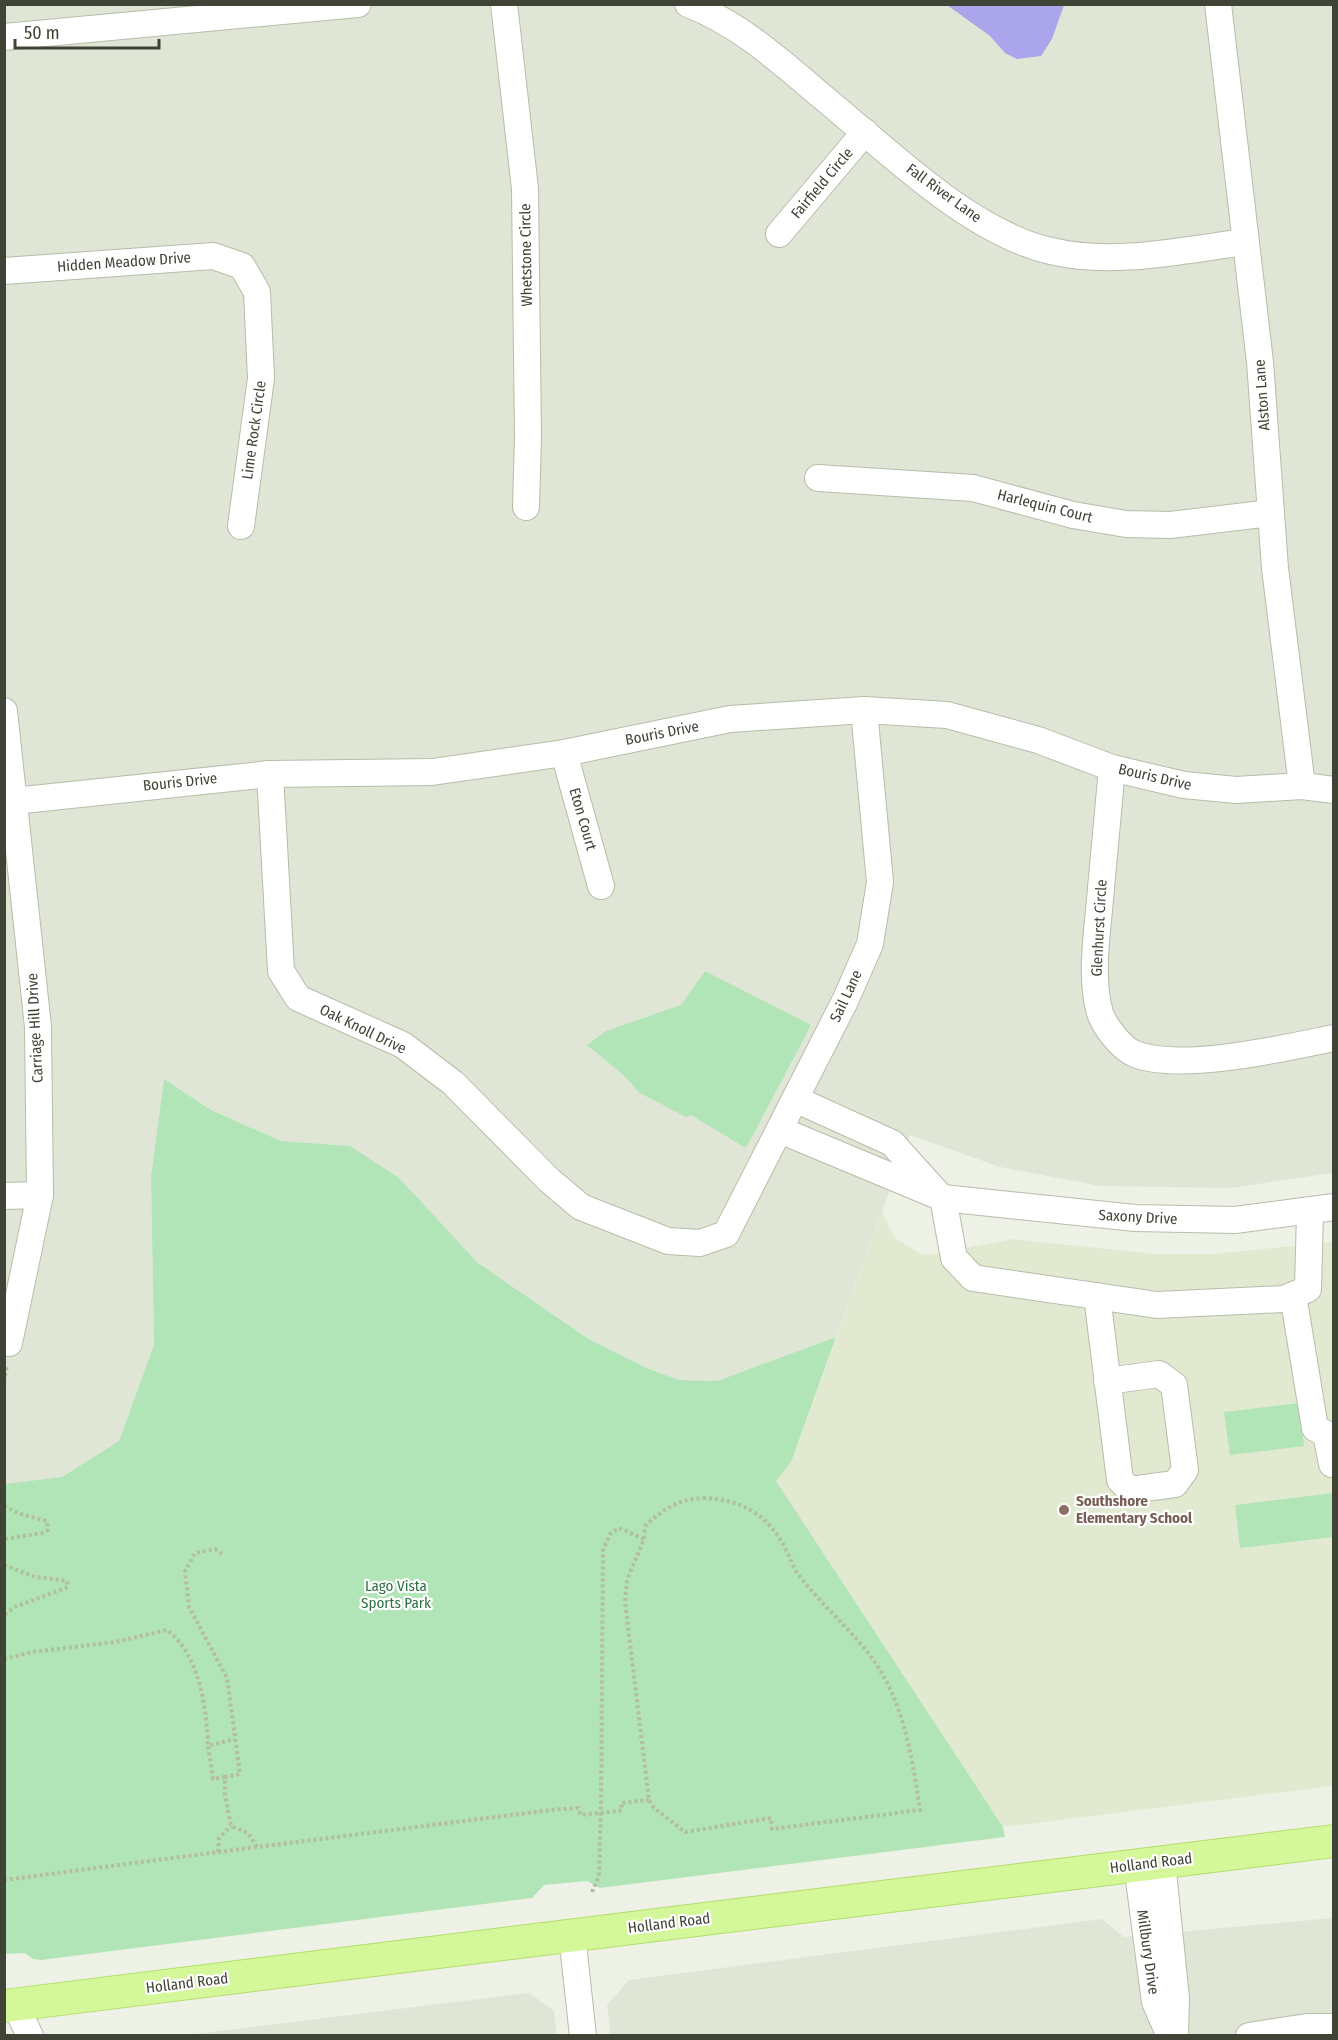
<svg xmlns="http://www.w3.org/2000/svg" width="1338" height="2040" viewBox="0 0 1338 2040" font-family="'Fira Sans Condensed',sans-serif">
  <style>
    .residential { fill: #e0e6d5 }
    .education { fill: #e1ead1 }
    .green { fill: #b1e4b7 }
    .water { fill: #aba6eb }
    .lines { fill: none; stroke-linecap: round; stroke-linejoin: round }
    .minor-casing { stroke: #b6bda9; stroke-width: 28 }
    .major-casing { stroke: #b3dc6a; stroke-width: 34 }
    .path { stroke: #b3be9c; stroke-width: 4; stroke-dasharray: 3 3; stroke-linecap: butt }
    .minor { stroke: #fff; stroke-width: 26 }
    .major { stroke: #d4f899; stroke-width: 32 }
    .education-dot { fill: #8d6e63; stroke: #fff; stroke-width: 2 }
    .labels { text-anchor: middle; stroke-width: 4.5; stroke-linejoin: round; paint-order: stroke }
    .street-label { font-size: 15px; fill: #404436; stroke: #fff }
    .education-label { font-size: 15px; font-weight: bold; fill: #785e54; stroke: #fff; text-anchor: start }
    .park-label { font-size: 15px; fill: #2d7241; stroke: #fff }
  </style>
  <rect width="100%" height="100%" fill="#eef2e6"/>
  <!-- residential -->
  <g class="residential">
    <polygon points="4,5 1333,5 1333,1173 1231,1188 1100,1186 1000,1167 910,1135 836,1337 717,1381 679,1380 649,1369 587,1338 530,1301 478,1263 438,1220 350,1146 281,1141 211,1110 164,1079 151,1176 154,1345 119,1441 62,1477 5,1485"/>
    <polygon points="1333,1918 1333,2035 611,2036 607,2005 629,1980 1102,1919 1124,1937"/>
    <polygon points="529,1993 554,2011 557,2035 187,2035"/>
  </g>
  <!-- education -->
  <polygon class="education" points="882,1212 895,1238 921,1254 929,1255 1012,1239 1156,1254 1212,1254 1333,1242 1333,1786 1003,1827 776,1481 791,1462"/>
  <!-- green -->
  <g class="green">
    <polygon points="705,971 811,1025 746,1148 691,1115 686,1117 640,1093 621,1073 587,1045 606,1031 681,1005"/>
    <polygon points="164,1079 211,1110 281,1141 350,1146 399,1178 478,1263 587,1338 649,1369 679,1380 717,1381 836,1337 791,1462 776,1481 1003,1827 1005,1837 600,1888 587,1881 544,1885 532,1898 41,1960 33,1959 25,1953 5,1954 5,1484 62,1477 119,1441 154,1345 151,1176"/>
    <polygon points="1299,1403 1304,1446 1230,1455 1224,1412"/>
    <polygon points="1333,1493 1333,1537 1240,1548 1235,1505"/>
  </g>
  <!-- water -->
  <polygon class="water" points="947,5 1064,5 1052,39 1041,56 1017,59 1005,53 990,36"/>
  <g class="lines">
    <!-- minor casing -->
    <g class="minor-casing">
      <g id="minor">
        <polyline points="504,4 525,189 528,437 526,507"/>
        <path d="M688,4C738,23 779,60 819,94C883,146 969,233 1051,251C1113,266 1183,250 1245,242"/>
        <polyline points="1218,4 1260,362 1275,568 1302,786"/>
        <polyline points="4,37 358,4"/>
        <polyline points="779,234 865,132"/>
        <polyline points="4,271 213,256 242,266 257,292 261,378 241,526"/>
        <polyline points="818,478 973,488 1073,515 1126,524 1170,525 1271,513"/>
        <polyline points="4,711 38,1027 40,1195 9,1343"/>
        <polyline points="564,753 601,886"/>
        <path d="M1112,768C1108,812 1104,856 1100,899C1097,936 1090,977 1100,1013C1104,1026 1122,1049 1135,1054C1181,1072 1285,1048 1334,1038"/>
        <polyline points="270,774 281,971 298,998 403,1045 453,1083 549,1180 581,1207 668,1241 700,1243 726,1234 845,1001 870,944 880,882 864,710"/>
        <polyline points="14,801 270,774 432,772 564,753 730,719 864,710 947,715 1038,740 1112,768 1184,785 1236,790 1302,786 1334,790"/>
        <polyline points="795,1099 892,1143 938,1194"/>
        <polyline points="780,1130 943,1198 1135,1218 1235,1220 1334,1207"/>
        <polyline points="4,1196 40,1195"/>
        <polyline points="943,1198 954,1258 973,1278 1157,1305 1284,1299 1308,1289 1310,1212"/>
        <polyline points="1293,1295 1315,1428 1326,1434 1332,1464"/>
        <polyline points="1097,1296 1120,1480 1130,1490 1175,1484 1185,1470 1174,1385 1159,1374 1107,1381"/>
        <polyline points="1162,1862 1176,1998 1175,2036"/>
        <polyline points="1137,1865 1155,2002 1170,2036"/>
        <polyline points="572,1935 583,2036"/>
        <polyline points="15,2004 30,2036"/>
        <polyline points="1249,2036 1307,2027 1334,2027"/>
      </g>
    </g>
    <!-- major casing -->
    <g class="major-casing">
      <polyline id="major" points="4,2006 1334,1841"/>
    </g>
    <!-- path -->
    <g class="path">
      <polyline points="4,1382 7,1365"/>
      <path d="M703,1498C741,1499 769,1515 786,1550C791,1559 794,1570 801,1578C819,1601 840,1620 859,1642C902,1689 911,1750 920,1810L772,1829L771,1818L685,1832L654,1808L649,1800L625,1602L627,1580L644,1539L645,1526C663,1509 679,1499 703,1498Z"/>
      <polyline points="4,1506 20,1514 47,1521 48,1530 42,1533 4,1539"/>
      <polyline points="222,1554 215,1549 195,1553 185,1571 189,1607 227,1678 240,1774 225,1777 225,1795 231,1826 248,1833 257,1847 551,1810 578,1808 581,1815 619,1811 622,1810 621,1803 649,1800"/>
      <polyline points="4,1565 35,1577 67,1581 68,1587 15,1607 4,1615"/>
      <path d="M4,1659L32,1652L115,1642L167,1630C199,1654 207,1708 208,1746"/>
      <polyline points="225,1777 213,1779 208,1746 234,1739"/>
      <polyline points="218,1852 219,1838 231,1826"/>
      <polyline points="4,1880 257,1847"/>
      <polyline points="592,1892 599,1876 601,1809 603,1549 611,1533 619,1528 644,1539"/>
    </g>
    <!-- minor -->
    <use href="#minor" class="minor"/>
    <!-- major -->
    <use href="#major" class="major"/>
  </g>
  <!-- markers -->
  <circle class="education-dot" cx="1064" cy="1510" r="6"/>
  <g class="labels">
    <!-- street labels -->
    <g class="street-label">
      <text transform="translate(822 183) rotate(-50)" y="5">Fairfield Circle</text>
      <text transform="translate(944 193) rotate(36)" y="5">Fall River Lane</text>
      <text transform="translate(526 255) rotate(-91)" y="5">Whetstone Circle</text>
      <text transform="translate(124 262) rotate(-4)" y="5">Hidden Meadow Drive</text>
      <text transform="translate(1262 395) rotate(-94)" y="5">Alston Lane</text>
      <text transform="translate(254 430) rotate(-82)" y="5">Lime Rock Circle</text>
      <text transform="translate(1045 506) rotate(14)" y="5">Harlequin Court</text>
      <text transform="translate(662 733) rotate(-11)" y="5">Bouris Drive</text>
      <text transform="translate(1155 777) rotate(13)" y="5">Bouris Drive</text>
      <text transform="translate(180 782) rotate(-6)" y="5">Bouris Drive</text>
      <text transform="translate(583 819) rotate(74)" y="5">Eton Court</text>
      <text transform="translate(1099 928) rotate(-87)" y="5">Glenhurst Circle</text>
      <text transform="translate(846 996) rotate(-65)" y="5">Sail Lane</text>
      <text transform="translate(35 1028) rotate(-93)" y="5">Carriage Hill Drive</text>
      <text transform="translate(363 1029) rotate(26)" y="5">Oak Knoll Drive</text>
      <text transform="translate(1138 1217) rotate(3)" y="5">Saxony Drive</text>
      <text transform="translate(1151 1863) rotate(-7)" y="5">Holland Road</text>
      <text transform="translate(669 1923) rotate(-7)" y="5">Holland Road</text>
      <text transform="translate(1148 1952) rotate(82)" y="5">Millbury Drive</text>
      <text transform="translate(187 1983) rotate(-7)" y="5">Holland Road</text>
    </g>
    <!-- education labels -->
    <g class="education-label">
      <text x="1076" y="1506">Southshore<tspan x="1076" dy="17">Elementary School</tspan></text>
    </g>
    <!-- park labels -->
    <g class="park-label">
      <text x="396" y="1591">Lago Vista<tspan x="396" dy="17">Sports Park</tspan></text>
    </g>
  </g>
  <!-- border -->
  <rect width="1338" height="2040" fill="none" stroke="#404436" stroke-width="12"/>
  <!-- scale -->
  <path d="M15 39v9h144v-9" fill="none" stroke="#404436" stroke-width="3"/>
  <text x="24" y="39" font-size="18" fill="#404436" stroke="#ffffff" stroke-width="4.5" paint-order="stroke">50 m</text>
</svg>
